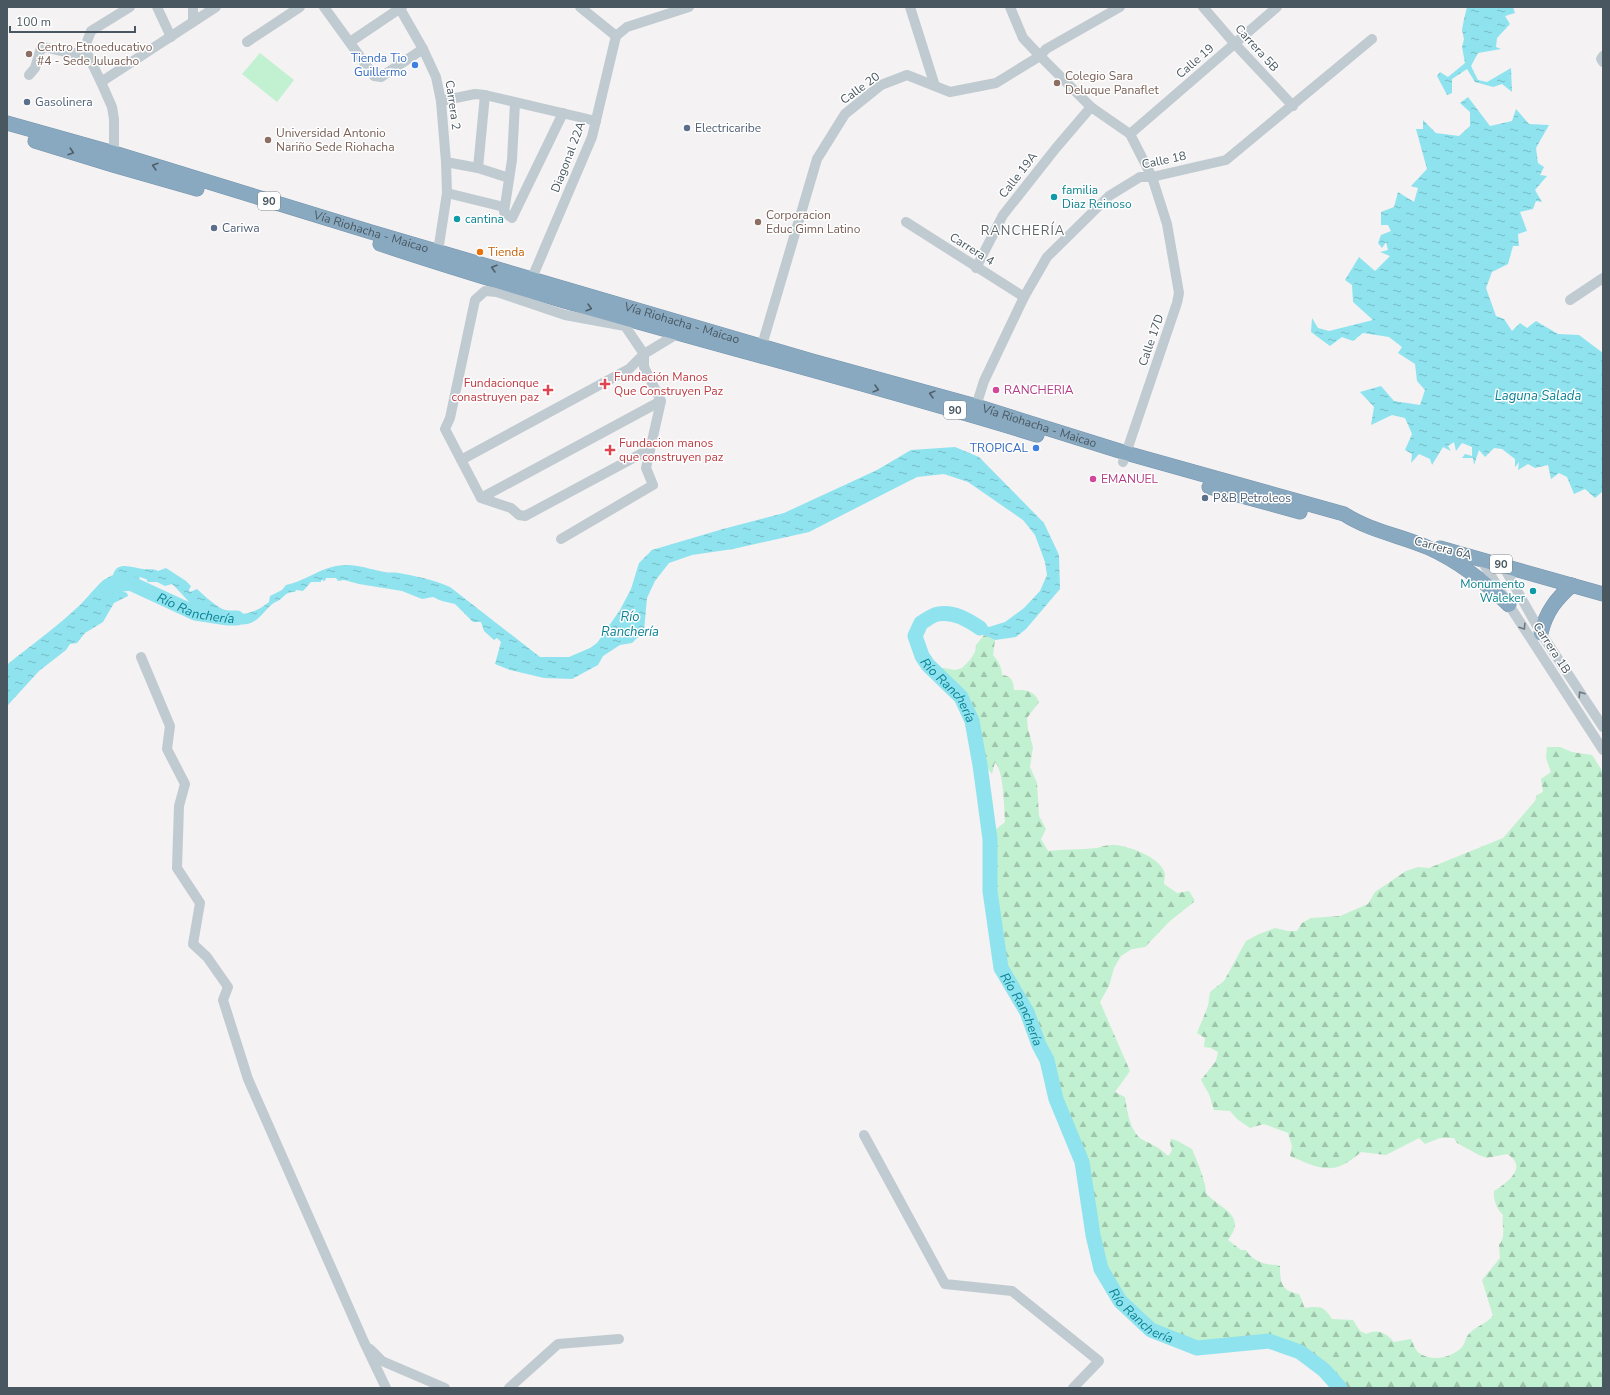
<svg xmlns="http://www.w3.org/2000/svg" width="1610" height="1395" viewBox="0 0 1610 1395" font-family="'Nunito Sans',sans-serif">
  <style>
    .forest { fill: url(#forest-firs) }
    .pitch { fill: #c1f1d0 }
    .water { fill: url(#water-ripples) }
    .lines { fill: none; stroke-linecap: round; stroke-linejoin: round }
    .river { stroke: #8ee3ef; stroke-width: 15 }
    .highway-casing { stroke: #7494ad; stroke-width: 15 }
    .minor { stroke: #c0cbd1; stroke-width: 10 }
    .highway { stroke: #89a9c1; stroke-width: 14 }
    .oneway { stroke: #4f5f6a }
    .oneway2 { stroke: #6d7a82 }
    .education-dot { fill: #8d6e63; stroke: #fff; stroke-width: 1.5 }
    .shop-dot { fill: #3f7fe0; stroke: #fff; stroke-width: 1.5 }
    .service-dot { fill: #5c6f8a; stroke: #fff; stroke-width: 1.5 }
    .culture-dot { fill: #0f9aa8; stroke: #fff; stroke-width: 1.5 }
    .food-dot { fill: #e8710a; stroke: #fff; stroke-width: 1.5 }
    .health-dot { fill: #e0444e; stroke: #fff; stroke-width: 1.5 }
    .hotel-dot { fill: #d1479c; stroke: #fff; stroke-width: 1.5 }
    .labels { text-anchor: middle; stroke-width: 3; stroke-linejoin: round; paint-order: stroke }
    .shield { fill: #fff; stroke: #808990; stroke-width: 1 }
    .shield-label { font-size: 11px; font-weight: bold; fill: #495760 }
    .education-label { font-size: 12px; fill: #785e54; stroke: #fff; text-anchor: start }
    .street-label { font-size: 12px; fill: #495760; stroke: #fff }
    .shop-label { font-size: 12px; fill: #366cbe; stroke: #fff; text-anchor: end }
    .service-label { font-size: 12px; fill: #4e5e75; stroke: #fff; text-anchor: start }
    .culture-label { font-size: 12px; fill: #0d838f; stroke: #fff; text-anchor: start }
    .food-label { font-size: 12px; fill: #c56008; stroke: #fff; text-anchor: start }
    .health-label { font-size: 12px; fill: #be3a42; stroke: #fff; text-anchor: start }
    .hotel-label { font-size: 12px; fill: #b23c85; stroke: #fff; text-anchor: start }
    .neighbourhood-label { font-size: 13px; letter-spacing: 1px; fill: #5e6367; stroke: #fff }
    .water-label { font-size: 13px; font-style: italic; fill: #0b8293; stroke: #fff }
  </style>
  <defs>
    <pattern id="forest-firs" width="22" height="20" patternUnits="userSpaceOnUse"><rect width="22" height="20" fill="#c1f1d0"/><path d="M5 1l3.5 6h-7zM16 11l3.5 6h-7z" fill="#9fc6ac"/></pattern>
    <pattern id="water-ripples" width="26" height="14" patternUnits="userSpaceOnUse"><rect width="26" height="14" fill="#8ee3ef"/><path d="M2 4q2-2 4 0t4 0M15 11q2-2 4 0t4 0" fill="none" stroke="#76bbc5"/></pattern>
  </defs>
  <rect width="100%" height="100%" fill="#f4f2f2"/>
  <!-- forest -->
  <path class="forest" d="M984,635L995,640L993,655C998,661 1002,667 1002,675C1012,676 1013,681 1014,690C1026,690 1034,690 1039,702L1027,718L1028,729L1033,747L1030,767L1037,783L1039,816L1046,829L1041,839L1048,851C1064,849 1080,850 1097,848C1102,847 1109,844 1115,845C1129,846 1163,858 1165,875C1165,877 1164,881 1164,884L1177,893L1189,891L1195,901L1170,921L1145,947L1132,949L1121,956L1114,968L1109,986L1100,1002L1130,1071L1115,1092L1125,1097C1127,1110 1130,1133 1143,1140C1153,1145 1159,1147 1168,1156L1170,1154L1172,1150L1170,1144L1171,1139C1176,1139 1186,1146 1192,1149C1196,1158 1207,1185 1206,1193C1219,1209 1248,1214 1228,1240L1241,1250H1246C1249,1257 1260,1263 1267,1264C1272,1265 1275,1264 1280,1266C1280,1282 1281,1291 1299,1294C1302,1299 1302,1303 1305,1308C1320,1306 1324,1306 1332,1319L1353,1320L1360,1331L1366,1334C1378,1328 1386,1333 1394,1342L1411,1339C1413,1343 1415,1350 1419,1353C1432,1362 1452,1358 1462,1347C1465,1344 1465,1339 1468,1335C1474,1327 1486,1324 1493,1316L1482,1280L1500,1258L1499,1245C1507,1235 1501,1226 1503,1215C1497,1210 1493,1199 1494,1191C1507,1183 1529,1167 1507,1154L1487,1158L1479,1155L1457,1143L1454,1138H1440L1425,1144L1419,1138L1386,1155L1361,1152C1333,1177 1321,1169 1290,1156L1292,1146L1288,1133L1264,1124L1250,1128L1237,1119L1230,1111L1214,1110L1209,1094L1201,1080L1216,1061L1218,1052L1211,1048L1204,1047L1205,1038L1197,1033L1208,1006L1210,992L1224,981L1246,941L1259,934L1275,928L1288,931H1297L1302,923L1311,918L1340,916L1368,904L1375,892L1406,871L1418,867L1429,868L1503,838L1535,801L1537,795L1543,792L1541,779L1551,772L1546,758L1547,747H1560L1572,752L1592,755L1603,772V1388H1340L1324,1370L1300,1352L1269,1341L1197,1348L1151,1330L1120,1301L1101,1269L1093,1235L1082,1162L1056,1099L1047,1060L1040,1046L1028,1015L1001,968L990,891V839L995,830L1005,822C1004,807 1004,772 995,762L992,774L984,764L980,749L982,743L977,716L973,707L968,702L964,704L960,696L934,671L937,668H944L955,670L962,668L970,660L975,652L976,645Z"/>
  <!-- pitch -->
  <polygon class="pitch" points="260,53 294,80 277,102 242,74"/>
  <!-- water -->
  <g class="water">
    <polygon points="1467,7 1513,7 1515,13 1505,16 1510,24 1497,38 1496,47 1501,49 1478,53 1471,66 1478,80 1487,82 1511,68 1512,92 1502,84 1493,87 1475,82 1467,69 1452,79 1452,93 1447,95 1437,76 1440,72 1448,77 1465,63 1462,47 1464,39 1462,30 1464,19"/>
    <polygon points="1468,97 1490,126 1512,121 1516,109 1529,124 1549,125 1536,148 1538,163 1544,167 1540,175 1547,176 1535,190 1542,202 1536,201 1533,209 1520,212 1527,231 1518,234 1519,246 1513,246 1508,264 1492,272 1486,288 1496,316 1504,319 1512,331 1520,323 1527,328 1536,321 1558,334 1579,335 1603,353 1603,491 1595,498 1585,489 1574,494 1567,477 1559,473 1551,479 1548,465 1535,468 1528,464 1518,470 1519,462 1515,467 1515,459 1502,449 1494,448 1485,457 1479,450 1474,465 1473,458 1462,458 1465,454 1472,456 1472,447 1462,443 1456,451 1454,442 1448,446 1451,451 1443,447 1432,465 1430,459 1419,454 1411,463 1412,454 1405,450 1412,434 1405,418 1392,415 1371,425 1374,407 1360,392 1381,386 1394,401 1420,405 1425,390 1417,381 1415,364 1398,353 1402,347 1389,337 1363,333 1353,341 1342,337 1330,346 1311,332 1312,318 1318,328 1329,331 1373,320 1353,302 1352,285 1345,280 1359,257 1375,271 1390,256 1380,252 1388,250 1386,242 1382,248 1378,243 1381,235 1391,231 1388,225 1381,225 1381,212 1394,207 1398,192 1414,202 1418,188 1411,186 1427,169 1416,129 1423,129 1423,120 1436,133 1459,136 1470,126 1470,112 1460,103"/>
    <path d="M955,447L979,457L1044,523L1059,555L1060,589L1026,629L1016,637L995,640L975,631L964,618L978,621L989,627L1005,622L1024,608L1040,591L1047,575L1045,562L1035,535L1023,520L968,482L944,474L917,477L809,532L733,549L692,555L669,563L655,581L647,598L644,631L632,643L620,645L603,656L598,665L572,679L544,678L510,670L495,664L501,642L497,638L494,640L484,631L481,622H473L455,604L442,601L433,597L422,599L402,591L359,584L344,580L338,581L336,578H326L325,581L321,580V582H311L303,591L296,590L295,592C288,592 286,594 282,598C279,601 274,602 271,605C258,618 255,627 232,624C226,624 222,619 217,615C214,613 208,613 205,612L204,608H202V613C190,605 183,594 172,584L165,586L157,582H148L146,579L140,577L137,581C130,578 127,579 121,583L120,588L122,591L127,593L128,596L114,603L103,622L85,633L77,643L70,644L66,650L39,671L7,706V666L9,663C33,644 59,625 81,604C91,594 100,580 113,575C117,560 133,568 143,569C150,570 152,568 158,571L166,568L186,581L191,586L189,590L190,592L197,589C220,611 240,625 269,602L270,596L282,590L286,585C302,582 316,571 332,567C353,562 363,568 384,572C389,573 394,572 399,573C416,576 434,580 450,587L540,657H569L590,648L597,643L620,610L631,589L639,563L652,550L723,529L784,513L877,470L911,450Z"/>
  </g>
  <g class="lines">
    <!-- river -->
    <g class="river">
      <path id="s1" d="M104,590L108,586L130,583L195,613L228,618H237"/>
      <path id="s2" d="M980,628C968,620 954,611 938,614C932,615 926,620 921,623L915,636L922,656L928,665L961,697L972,721L980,765L990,839V891L1001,968L1027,1012L1039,1045L1047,1060L1056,1099L1082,1162L1093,1235L1101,1269L1120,1301L1151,1330L1197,1348L1269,1341L1300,1352L1324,1370L1340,1388"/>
    </g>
    <!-- highway casing -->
    <g class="highway-casing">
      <g id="highway">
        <path id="s3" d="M7,123L114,153L371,232L812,361L976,406L1126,453L1344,514C1370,531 1402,536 1429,548C1460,562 1485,582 1509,605"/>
        <polyline points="35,141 113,165 197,189"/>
        <path d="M380,244C596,316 819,368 1037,435"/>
        <polyline points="1209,487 1300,512"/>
        <polyline points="1440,548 1603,594"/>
        <path d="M1541,633C1546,612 1556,599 1572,585"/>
      </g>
    </g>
    <!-- minor -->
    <g class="minor">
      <polyline points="157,7 171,37"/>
      <polyline points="324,7 374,76 381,77 423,49"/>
      <polyline points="399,7 423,49 436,77 441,101 446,162 447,193 437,258"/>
      <polyline points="580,7 616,36"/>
      <polyline points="910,7 935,86"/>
      <polyline points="1010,7 1023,38 1040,56 1091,107 1130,134 1152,177 1167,224 1179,293 1177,303 1123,462"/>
      <polyline points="1203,7 1235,44 1293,106"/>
      <polyline points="193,22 193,7"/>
      <polyline points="247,42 300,7"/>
      <polyline points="350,42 402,7"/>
      <polyline points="1603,56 1601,59 1603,62"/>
      <polyline points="29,75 35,68 41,48 44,47 69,53 87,53"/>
      <polyline points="101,82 87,53 86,44 91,31 130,7"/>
      <polyline points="441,101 475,94 485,95 596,121"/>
      <polyline points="515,103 512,160 504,212 512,218 563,113"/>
      <polyline points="1130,134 1277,7"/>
      <polyline points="114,158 114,119 112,107 101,82 216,7"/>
      <polyline points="446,162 478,168 509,178"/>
      <polyline points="478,168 485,95"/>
      <polyline points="447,193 504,207"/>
      <polyline points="906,222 1024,297"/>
      <polyline points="976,268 1003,215 1056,148 1091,107"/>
      <polyline points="529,285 592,137 616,36 627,27 689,7"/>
      <polyline points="1570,300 1603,278"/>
      <polyline points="760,352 817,159 845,114 881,85 907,75 950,92 996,83 1040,56 1046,49 1120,7"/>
      <polyline points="976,406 984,381 1024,297 1047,257 1109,196 1140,177 1152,177 1226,160 1372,39"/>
      <polyline points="461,460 629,369 644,354 625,326 565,315 497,292 485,291 475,300 450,418 445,429 481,498 511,508 519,515 525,516 650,449"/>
      <polyline points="481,498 661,401"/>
      <polyline points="561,539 653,485 646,468 661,401 644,367 644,354 677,334 679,330"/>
      <polyline points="1480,558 1509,605 1603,750"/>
      <polyline points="1502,564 1541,633 1603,727"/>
      <polyline points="141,657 170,726 167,749 185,784 179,806 177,868 200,903 193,944 207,957 228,987 223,1000 248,1079 364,1342 386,1388"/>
      <polyline points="864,1135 945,1284 1012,1291 1099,1361 1073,1388"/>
      <polyline points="370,1349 382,1361 445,1388"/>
      <polyline points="509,1388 558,1344 619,1339"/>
    </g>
    <!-- highway -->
    <use href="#highway" class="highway"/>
  </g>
  <!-- one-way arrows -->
  <defs><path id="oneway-chevron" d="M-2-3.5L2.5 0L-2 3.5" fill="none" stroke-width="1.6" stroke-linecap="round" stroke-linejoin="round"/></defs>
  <g class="oneway">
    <use href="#oneway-chevron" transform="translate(71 152) rotate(17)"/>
    <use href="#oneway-chevron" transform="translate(155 166) rotate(-163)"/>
    <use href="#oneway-chevron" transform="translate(494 268) rotate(-164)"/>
    <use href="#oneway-chevron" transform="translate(589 308) rotate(16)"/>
    <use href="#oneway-chevron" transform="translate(876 389) rotate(15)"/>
    <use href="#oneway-chevron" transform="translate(932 394) rotate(-165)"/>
  </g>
  <g class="oneway2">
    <use href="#oneway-chevron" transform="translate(1523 627) rotate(57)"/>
    <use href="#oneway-chevron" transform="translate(1581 694) rotate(-124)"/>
  </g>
  <!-- markers -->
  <g class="education-dot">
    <circle cx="29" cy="54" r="4"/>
    <circle cx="1057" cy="83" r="4"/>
    <circle cx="268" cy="140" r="4"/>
    <circle cx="758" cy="222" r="4"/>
  </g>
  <g class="shop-dot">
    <circle cx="415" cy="65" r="4"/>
    <circle cx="1036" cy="448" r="4"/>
  </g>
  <g class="service-dot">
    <circle cx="27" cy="102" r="4"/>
    <circle cx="687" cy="128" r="4"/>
    <circle cx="214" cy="228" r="4"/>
    <circle cx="1205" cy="498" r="4"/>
  </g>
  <g class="culture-dot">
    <circle cx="1054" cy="197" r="4"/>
    <circle cx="457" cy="219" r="4"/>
    <circle cx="1533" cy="591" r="4"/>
  </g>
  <circle class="food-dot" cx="480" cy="252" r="4"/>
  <g class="health-dot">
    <path d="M603 378h4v4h4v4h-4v4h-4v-4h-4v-4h4z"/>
    <path d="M546 384h4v4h4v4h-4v4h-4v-4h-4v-4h4z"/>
    <path d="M608 444h4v4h4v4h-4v4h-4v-4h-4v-4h4z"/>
  </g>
  <g class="hotel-dot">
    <circle cx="996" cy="390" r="4"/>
    <circle cx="1093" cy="479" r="4"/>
  </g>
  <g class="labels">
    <!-- shield labels -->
    <g class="shield">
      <rect x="258" y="192" width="22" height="18" rx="3"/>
      <rect x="944" y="401" width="22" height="18" rx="3"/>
      <rect x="1490" y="555" width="22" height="18" rx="3"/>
    </g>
    <g class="shield-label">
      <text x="269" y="205">90</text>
      <text x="955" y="414">90</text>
      <text x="1501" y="568">90</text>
    </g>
    <!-- education labels -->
    <g class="education-label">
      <text x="37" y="51">Centro Etnoeducativo<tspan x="37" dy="14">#4 - Sede Juluacho</tspan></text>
      <text x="1065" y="80">Colegio Sara<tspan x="1065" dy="14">Deluque Panaflet</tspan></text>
      <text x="276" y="137">Universidad Antonio<tspan x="276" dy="14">Nariño Sede Riohacha</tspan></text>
      <text x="766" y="219">Corporacion<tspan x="766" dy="14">Educ Gimn Latino</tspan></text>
    </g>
    <!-- street labels -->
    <g class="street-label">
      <text transform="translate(1257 48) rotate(48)" y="4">Carrera 5B</text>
      <text transform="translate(1195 61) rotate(-41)" y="4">Calle 19</text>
      <text transform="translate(860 88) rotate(-36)" y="4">Calle 20</text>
      <text transform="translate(453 105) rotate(82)" y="4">Carrera 2</text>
      <text transform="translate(568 157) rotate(-69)" y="4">Diagonal 22A</text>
      <text transform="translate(1164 160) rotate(-12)" y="4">Calle 18</text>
      <text transform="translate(1018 175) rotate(-52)" y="4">Calle 19A</text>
      <text dy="4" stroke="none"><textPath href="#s3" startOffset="380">Vía Riohacha - Maicao</textPath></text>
      <text transform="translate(972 249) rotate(32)" y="4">Carrera 4</text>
      <text dy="4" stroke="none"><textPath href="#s3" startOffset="704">Vía Riohacha - Maicao</textPath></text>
      <text transform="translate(1151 340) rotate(-71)" y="4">Calle 17D</text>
      <text dy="4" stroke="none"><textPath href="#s3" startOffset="1076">Vía Riohacha - Maicao</textPath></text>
      <text transform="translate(1443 548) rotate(15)" y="4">Carrera 6A</text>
      <text transform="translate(1552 648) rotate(57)" y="4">Carrera 1B</text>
    </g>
    <!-- shop labels -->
    <g class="shop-label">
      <text x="407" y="62">Tienda Tio<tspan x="407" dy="14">Guillermo</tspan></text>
      <text x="1028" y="452">TROPICAL</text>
    </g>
    <!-- service labels -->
    <g class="service-label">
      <text x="35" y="106">Gasolinera</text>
      <text x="695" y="132">Electricaribe</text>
      <text x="222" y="232">Cariwa</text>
      <text x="1213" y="502">P&amp;B Petroleos</text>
    </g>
    <!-- culture labels -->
    <g class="culture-label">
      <text x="1062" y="194">familia<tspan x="1062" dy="14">Diaz Reinoso</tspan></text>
      <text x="465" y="223">cantina</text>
      <text x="1525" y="588" text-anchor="end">Monumento<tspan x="1525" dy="14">Waleker</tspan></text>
    </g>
    <!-- food labels -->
    <g class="food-label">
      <text x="488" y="256">Tienda</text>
    </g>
    <!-- health labels -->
    <g class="health-label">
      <text x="614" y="381">Fundación Manos<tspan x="614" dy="14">Que Construyen Paz</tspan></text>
      <text x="539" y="387" text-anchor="end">Fundacionque<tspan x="539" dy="14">conastruyen paz</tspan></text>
      <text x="619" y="447">Fundacion manos<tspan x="619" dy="14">que construyen paz</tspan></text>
    </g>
    <!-- hotel labels -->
    <g class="hotel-label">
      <text x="1004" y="394">RANCHERIA</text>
      <text x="1101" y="483">EMANUEL</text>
    </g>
    <!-- neighbourhood labels -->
    <g class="neighbourhood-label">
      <text x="1023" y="235">RANCHERÍA</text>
    </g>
    <!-- water labels -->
    <g class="water-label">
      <text x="1538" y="400">Laguna Salada</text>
      <text dy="5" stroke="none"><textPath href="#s1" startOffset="99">Río Ranchería</textPath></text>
      <text x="630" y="621">Río<tspan x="630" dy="15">Ranchería</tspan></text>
      <text dy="5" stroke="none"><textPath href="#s2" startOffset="144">Río Ranchería</textPath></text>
      <text dy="5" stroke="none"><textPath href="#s2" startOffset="479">Río Ranchería</textPath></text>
      <text dy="5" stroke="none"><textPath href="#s2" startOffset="816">Río Ranchería</textPath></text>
    </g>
  </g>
  <!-- border -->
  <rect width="1610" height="1395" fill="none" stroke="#495760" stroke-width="16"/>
  <!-- scale -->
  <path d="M10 26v6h125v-6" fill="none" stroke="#495760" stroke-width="2"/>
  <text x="16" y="26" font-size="12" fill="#495760" stroke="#ffffff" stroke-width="3" paint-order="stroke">100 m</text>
</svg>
